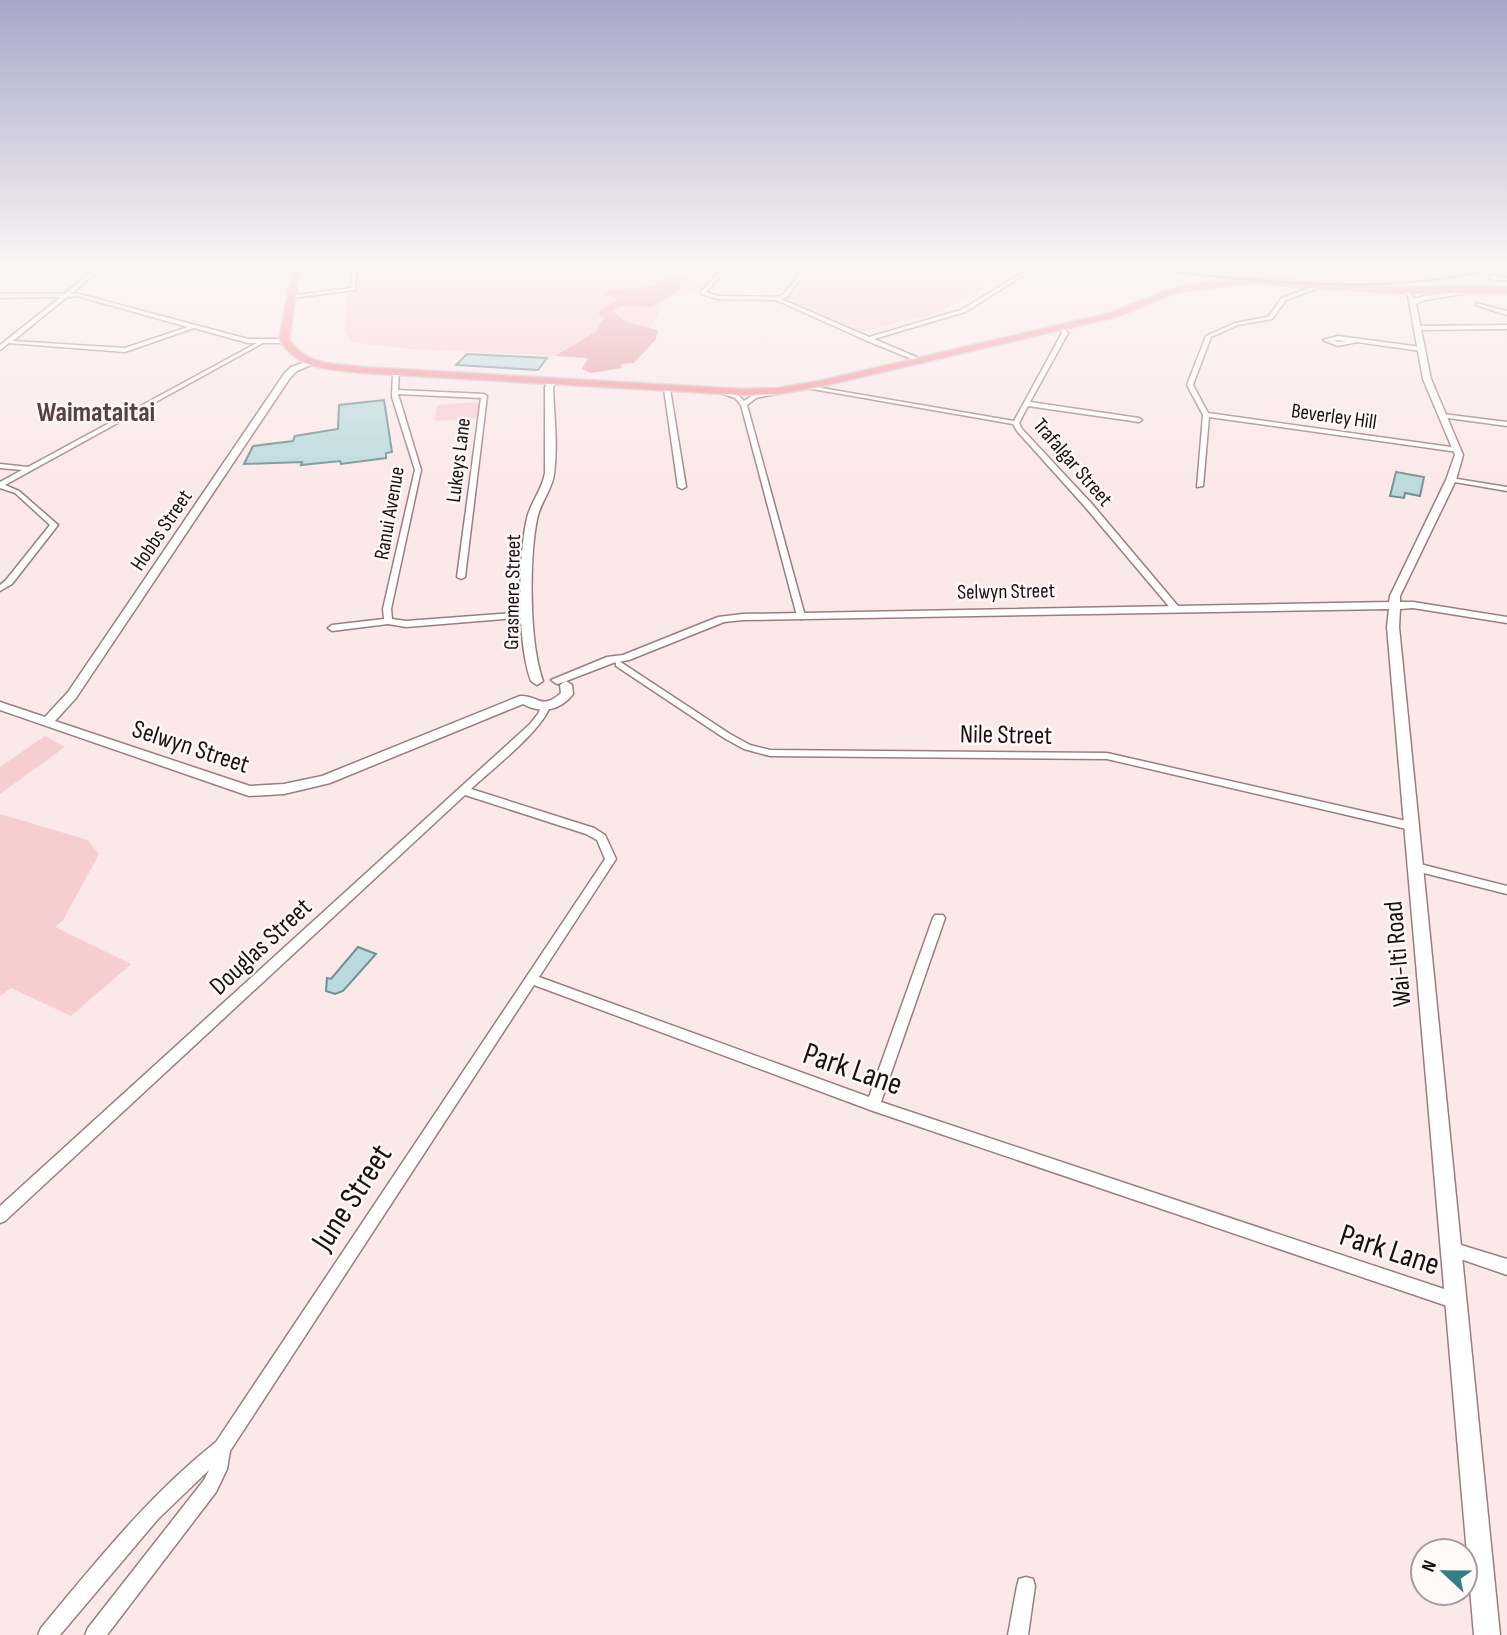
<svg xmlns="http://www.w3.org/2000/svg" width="1507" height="1635" viewBox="0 0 1507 1635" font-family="'Sofia Sans Condensed',sans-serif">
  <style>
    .green { fill: #f7ced0 }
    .forest { fill: #e69b9f }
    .building { fill: #b9dade; stroke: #719093; stroke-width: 2 }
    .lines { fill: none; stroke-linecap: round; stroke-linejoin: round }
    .street-casing { stroke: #9a7e7f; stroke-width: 3 }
    .secondary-casing { stroke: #9a7e7f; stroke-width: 3 }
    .highway-casing { stroke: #cdcbcb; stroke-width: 3 }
    .street { fill: #fff; fill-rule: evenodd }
    .secondary { fill: #fff; fill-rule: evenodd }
    .highway { fill: #f28f96; fill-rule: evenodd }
    .rail { stroke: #887a7a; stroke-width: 2 }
    .labels { text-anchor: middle; stroke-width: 5; stroke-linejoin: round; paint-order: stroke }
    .far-street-label { font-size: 21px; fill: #1c1112; stroke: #fff9f9 }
    .street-label { font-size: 26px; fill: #1c1112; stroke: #fff9f9 }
    .far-district-label { font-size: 28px; font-weight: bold; fill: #594041; stroke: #fff9f9 }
    .near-street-label { font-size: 32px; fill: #1c1112; stroke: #fff9f9 }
  </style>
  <rect width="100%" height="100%" fill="#fbe8e8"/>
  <!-- green -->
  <g class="green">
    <polygon points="361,265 725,265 701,292 668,298 631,359 410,349 350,342 345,331 347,293 359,290"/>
    <polygon points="816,265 1023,265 942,311 861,332 785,298 792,296"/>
    <path d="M1113,265H1504C1418,292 1339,284 1251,277C1205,273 1159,270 1113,265Z"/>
    <polygon points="480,402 479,418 435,421 437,405"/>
    <polygon points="45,736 65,747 0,794 0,767"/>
    <polygon points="0,814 88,840 99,854 63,920 55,927 131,964 71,1016 11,988 0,996"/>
  </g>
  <!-- forest -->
  <path class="forest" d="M680,275L682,277L679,291L651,307L620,306L613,311L626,322L658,330L656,339L634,363L622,364L621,368L591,373L582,369L588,358L555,356L597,331L598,325L605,318L598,313L604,307L617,301L616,298L604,294C622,283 653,296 666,276Z"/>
  <!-- building -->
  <g class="building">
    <polygon points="467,354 547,358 538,370 456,365"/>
    <polygon points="384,400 392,452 386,453 386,458 341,464 340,461 301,465 302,462 244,464 253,446 293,441 295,436 338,429 339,405"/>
    <polygon points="1396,472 1424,477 1420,496 1405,493 1404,498 1390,496"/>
    <polygon points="358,947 376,954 343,991 335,994 326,991 327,978 331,979"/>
  </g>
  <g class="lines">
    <!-- street casing -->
    <g class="street-casing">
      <g id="street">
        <path d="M100,265H105L71,294H79L248,339H285L288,341L285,343H263L5,485L19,491L58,525L12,584L0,591V585L6,580L50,525L15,493L0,488V482L22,470L0,468V464L28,467L257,343H248L194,328L125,352L9,343L0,350V345L61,297L0,298V294H64ZM77,296L188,327L125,348L13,341L67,297Z"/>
        <polygon points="353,265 357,265 355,290 292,298 289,296 351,288"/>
        <polygon points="726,265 730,265 706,292 718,296 776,297 784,294 806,265 810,265 788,296 781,299 869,337 961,310 1035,265 1040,265 965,312 874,339 921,359 921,361 919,362 865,340 776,300 718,299 701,294 701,292"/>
        <polygon points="1490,275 1507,278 1507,280 1493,281 1488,276"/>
        <polygon points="1313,287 1315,289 1286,300 1272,319 1238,325 1211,337 1193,385 1208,413 1458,448 1461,450 1458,452 1209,417 1203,486 1197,487 1203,415 1187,385 1206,336 1235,323 1268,317 1282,298"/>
        <polygon points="1476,303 1507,311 1507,315 1476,305"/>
        <polygon points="1507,325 1507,329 1416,330 1413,328 1416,326"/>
        <polygon points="1058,326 1062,326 1068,333 1030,402 1139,418 1142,420 1139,422 1028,406 1019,423 1022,429 1092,504 1178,606 1178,610 1172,610 1086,508 1017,431 1013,424 801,387 804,385 1014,421 1062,333"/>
        <path d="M1338,336L1421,347L1424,349L1421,351L1357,342L1338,346L1323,340ZM1333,340L1347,341L1338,342Z"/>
        <polygon points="396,370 399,372 398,390 484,394 487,396 465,577 461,579 457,577 481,398 398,394 421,470 391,609 392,619 406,621 527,612 531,615 530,617 406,627 388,624 332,631 328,628 332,625 384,619 383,609 415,470 392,397 393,372"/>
        <polygon points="667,387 670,389 686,487 682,489 678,487 664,389"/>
        <polygon points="787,388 789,389 789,391 756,398 747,405 805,616 801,619 797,616 741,405 735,398 715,391 718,389 739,396 744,401 752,396"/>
        <polygon points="1443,414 1507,422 1507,426 1441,417 1440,416"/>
        <polygon points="1451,478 1507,487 1507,491 1449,481 1449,479"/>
        <polygon points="619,661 730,734 750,745 770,750 1107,753 1411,822 1416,826 1411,830 1107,759 770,756 744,749 724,738 616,666 616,662"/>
        <path d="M545,703L550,706C542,731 491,770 471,789L594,828L605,835L616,859L539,977L869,1097L933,918L935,915H943L945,918L881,1102L1456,1293L1462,1295L1464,1301L1462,1307L1456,1309L873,1111L534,985L230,1451L227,1469L216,1492L107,1635H85L88,1628L204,1480L209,1470L158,1519L60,1635H38L41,1628C96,1562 148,1496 216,1442L605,859L597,840L586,834L465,795L5,1221L0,1223V1206L530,724L538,714L542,704Z"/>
        <polygon points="1416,863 1507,886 1507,894 1412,870 1410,867 1412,864"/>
        <polygon points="1451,1242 1507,1259 1507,1275 1446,1254 1443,1249 1446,1244"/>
        <polygon points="1026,1577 1033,1579 1035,1586 1028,1635 1008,1635 1017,1586 1019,1579"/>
      </g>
    </g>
    <!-- secondary casing -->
    <g class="secondary-casing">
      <g id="secondary">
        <polygon points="1406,288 1415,299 1424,296 1460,292 1463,294 1425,300 1416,304 1431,379 1463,455 1456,480 1400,596 1400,602 1413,602 1507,617 1507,623 1413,608 1400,609 1399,627 1500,1635 1474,1635 1387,627 1389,609 743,620 724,622 629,660 613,663 561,683 557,684 551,680 607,657 623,655 718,617 743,614 1389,602 1390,596 1446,480 1455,455 1423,379 1408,296 1403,290"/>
        <path d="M308,361H311V365L297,371L290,378L76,698L55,721L250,786L284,784L322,776L520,696C538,695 541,711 561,693L560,685L566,681L572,685L573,694C560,711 541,714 523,704L330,783L284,794L249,796L0,710V702L45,717L68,692L284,374L291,367Z"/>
        <path d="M549,379L556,381L553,387C554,416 558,445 554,474C552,490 540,503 537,519C529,560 529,642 543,681L537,685L531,681C517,643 518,558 527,518C531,502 542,490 545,473V387Z"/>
      </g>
    </g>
    <!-- highway casing -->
    <g class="highway-casing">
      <path id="highway" d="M287,265H295L299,277L289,340C308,366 332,363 362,367L742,389L778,388L819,381L1110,313L1168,290L1198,283L1254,278L1392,287H1507V293H1392L1254,284L1198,289L1174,294L1116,317L819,387L778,394L742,395L362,373C326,368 302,372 279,340L291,277Z"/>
    </g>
    <!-- street -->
    <use href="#street" class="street"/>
    <!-- secondary -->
    <use href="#secondary" class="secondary"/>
    <!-- highway -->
    <use href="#highway" class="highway"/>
    <!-- rail -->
    <path class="rail" d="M1107,265C1239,278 1377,301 1507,266"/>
  </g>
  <!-- sky -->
  <linearGradient id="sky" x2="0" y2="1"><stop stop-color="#a5a8c9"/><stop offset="0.54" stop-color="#fdf5f5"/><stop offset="1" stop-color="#fdf5f5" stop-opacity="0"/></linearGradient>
  <rect width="1507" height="494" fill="url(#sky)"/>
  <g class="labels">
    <!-- far-street labels -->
    <g class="far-street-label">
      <text transform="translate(1334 416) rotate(8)" y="7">Beverley Hill</text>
      <text transform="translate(458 460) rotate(-83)" y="7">Lukeys Lane</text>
      <text transform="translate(1073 462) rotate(49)" y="7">Trafalgar Street</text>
      <text transform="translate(389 513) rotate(-80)" y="7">Ranui Avenue</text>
      <text transform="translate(161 530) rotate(-56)" y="7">Hobbs Street</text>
      <text transform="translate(1006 591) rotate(-1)" y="7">Selwyn Street</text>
      <text transform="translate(512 592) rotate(-89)" y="7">Grasmere Street</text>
    </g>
    <!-- street labels -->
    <g class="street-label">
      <text transform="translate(1006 734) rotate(1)" y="9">Nile Street</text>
      <text transform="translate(191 746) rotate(18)" y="9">Selwyn Street</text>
      <text transform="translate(260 946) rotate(-43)" y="9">Douglas Street</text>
      <text transform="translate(1397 954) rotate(-95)" y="9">Wai-Iti Road</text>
    </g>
    <!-- far-district labels -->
    <g class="far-district-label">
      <text x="96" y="421">Waimataitai</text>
    </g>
    <!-- near-street labels -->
    <g class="near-street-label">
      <text transform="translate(853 1068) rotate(19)" y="11">Park Lane</text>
      <text transform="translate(351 1197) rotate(-57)" y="11">June Street</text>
      <text transform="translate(1390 1249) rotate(18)" y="11">Park Lane</text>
    </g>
  </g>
  <!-- north arrow -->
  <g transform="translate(1444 1572) rotate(292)"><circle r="33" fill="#fff9f9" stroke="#a49c9d" stroke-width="2"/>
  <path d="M0-5L12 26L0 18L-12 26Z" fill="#357d85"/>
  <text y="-10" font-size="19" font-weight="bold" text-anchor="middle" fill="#1c1112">N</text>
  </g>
</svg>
